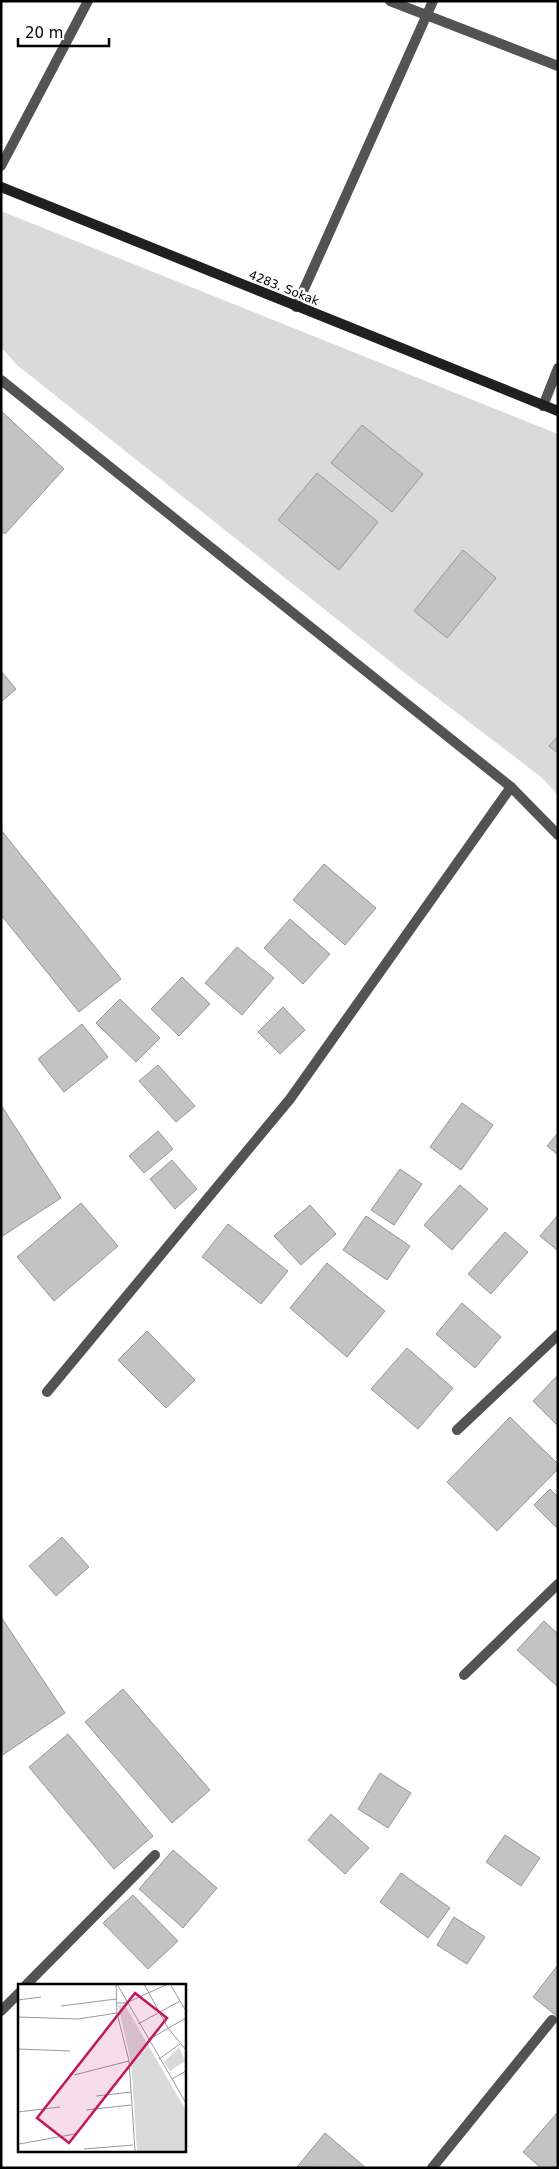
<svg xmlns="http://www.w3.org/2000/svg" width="559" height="2169" viewBox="0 0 559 2169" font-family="'DejaVu Sans',sans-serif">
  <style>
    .green { fill: #dadada }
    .building { fill: #c3c3c3; stroke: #979797 }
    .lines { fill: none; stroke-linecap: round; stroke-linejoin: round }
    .street { stroke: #535353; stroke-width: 10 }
    .secondary { stroke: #202020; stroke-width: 10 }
    .labels { text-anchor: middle; stroke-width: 4.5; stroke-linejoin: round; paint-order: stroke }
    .street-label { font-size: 12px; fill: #000; stroke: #fff }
    .inset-road { fill: none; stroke: #999; stroke-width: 1 }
    .view { fill: #c2185b; fill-opacity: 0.15; stroke: #c2185b; stroke-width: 2.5 }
    .inset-edge { fill: none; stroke: #000; stroke-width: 2.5 }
  </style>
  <rect width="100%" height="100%" fill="#fff"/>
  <!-- green -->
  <polygon class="green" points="1,211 558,434 558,795 541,777 406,674 17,365 1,347"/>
  <!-- building -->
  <g class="building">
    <polygon points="1,411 64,469 5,534 1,531"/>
    <polygon points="362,425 423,474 392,512 331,463"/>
    <polygon points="317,473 378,522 339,570 278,520"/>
    <polygon points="463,550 496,578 447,638 414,611"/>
    <polygon points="1,671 16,689 1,702"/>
    <polygon points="558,736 558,753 549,746"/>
    <polygon points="1,830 121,979 79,1012 1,915"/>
    <polygon points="324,864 376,908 345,945 293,900"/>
    <polygon points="290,919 330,954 303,984 264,948"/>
    <polygon points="237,947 274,978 242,1015 205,983"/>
    <polygon points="182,977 210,1004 179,1036 151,1009"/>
    <polygon points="120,999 160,1038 136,1062 96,1023"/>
    <polygon points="283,1007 305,1030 280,1054 258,1032"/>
    <polygon points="82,1024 108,1057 64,1092 38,1059"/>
    <polygon points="158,1065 195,1106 176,1122 139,1081"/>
    <polygon points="462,1103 493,1125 461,1170 430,1147"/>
    <polygon points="1,1105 61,1198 1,1237"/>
    <polygon points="158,1131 173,1149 144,1173 129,1156"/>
    <polygon points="558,1133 558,1155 547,1146"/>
    <polygon points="172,1160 197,1189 175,1209 150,1179"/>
    <polygon points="400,1169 422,1184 394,1225 371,1210"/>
    <polygon points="460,1185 488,1209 452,1250 424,1225"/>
    <polygon points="81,1203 118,1246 54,1301 17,1257"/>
    <polygon points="310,1205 336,1234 301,1265 274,1236"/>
    <polygon points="558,1215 558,1251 540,1236"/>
    <polygon points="366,1216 410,1246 387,1280 343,1250"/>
    <polygon points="228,1224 288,1271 261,1304 202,1257"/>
    <polygon points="505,1232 528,1252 491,1294 468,1274"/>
    <polygon points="327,1263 385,1311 347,1357 290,1308"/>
    <polygon points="462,1303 501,1337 475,1368 436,1334"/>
    <polygon points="147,1331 195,1380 166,1408 118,1360"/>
    <polygon points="407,1348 453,1388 418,1429 371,1389"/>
    <polygon points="558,1375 558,1426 533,1401"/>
    <polygon points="510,1417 558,1464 558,1469 497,1531 447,1482"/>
    <polygon points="550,1489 558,1497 558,1529 534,1505"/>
    <polygon points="62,1537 89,1567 56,1596 29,1566"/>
    <polygon points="1,1617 65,1713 1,1756"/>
    <polygon points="544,1621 558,1634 558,1687 517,1650"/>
    <polygon points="123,1689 210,1790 172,1823 85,1722"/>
    <polygon points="68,1734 153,1836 114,1869 29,1767"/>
    <polygon points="380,1773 411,1793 388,1828 358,1809"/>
    <polygon points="331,1814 369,1848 345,1874 308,1840"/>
    <polygon points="505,1835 540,1858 521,1886 486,1862"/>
    <polygon points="173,1850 217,1888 183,1928 139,1889"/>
    <polygon points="401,1873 450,1908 428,1938 380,1902"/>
    <polygon points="133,1895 178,1941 148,1969 103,1923"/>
    <polygon points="454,1917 485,1937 467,1964 437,1945"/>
    <polygon points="558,1965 558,2017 533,1997"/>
    <polygon points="558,2112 558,2168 541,2168 523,2152"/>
    <polygon points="325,2133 366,2168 297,2167"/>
  </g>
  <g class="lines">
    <!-- street -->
    <g class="street">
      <polyline points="390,1 558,66"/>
      <polyline points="1,166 88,1"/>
      <polyline points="296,307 433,1"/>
      <polyline points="1,380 511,787 558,835"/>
      <polyline points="543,406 558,368"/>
      <polyline points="47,1392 290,1099 511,787"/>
      <polyline points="457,1430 558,1335"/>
      <polyline points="464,1675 558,1584"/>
      <polyline points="26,1985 155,1855"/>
      <polyline points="1,2011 19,1993"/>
      <polyline points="432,2168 552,2020"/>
    </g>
    <!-- secondary -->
    <polyline class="secondary" points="1,187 558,411"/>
  </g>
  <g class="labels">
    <!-- street labels -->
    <g class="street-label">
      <text transform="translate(284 288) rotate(22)" y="4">4283. Sokak</text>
    </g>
  </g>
  <!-- overview -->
  <g transform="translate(18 1984)">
    <rect width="168" height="168" fill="#fff"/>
    <path d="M100,21H107L167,125V167H119L113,78ZM161,63L167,77L152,87L146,78Z" fill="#dadada"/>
    <path class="inset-road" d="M98,0L99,29L111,77L117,167M99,0L168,119M126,0L150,44L168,66M152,0L168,27M0,16L23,13M98,19H108L150,0M43,22L98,15M0,33L60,35L99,29M120,40L162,17M130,56L168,34M0,65L52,67M141,75L162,60M56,91L111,77M154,95L168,87M78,112L113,108M68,126L113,121M0,128L42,123M1,160L57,150M66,165L115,161"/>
    <path class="view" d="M117,9L149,34L51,159L19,134Z"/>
    <rect width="168" height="168" class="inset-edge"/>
  </g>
  <!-- border -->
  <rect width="559" height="2169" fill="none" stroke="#000000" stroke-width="5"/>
  <!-- scale -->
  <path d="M18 38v8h91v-8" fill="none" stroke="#000000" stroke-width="2.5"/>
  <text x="25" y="38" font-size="15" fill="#000000" stroke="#ffffff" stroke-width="4" paint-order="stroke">20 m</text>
</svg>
